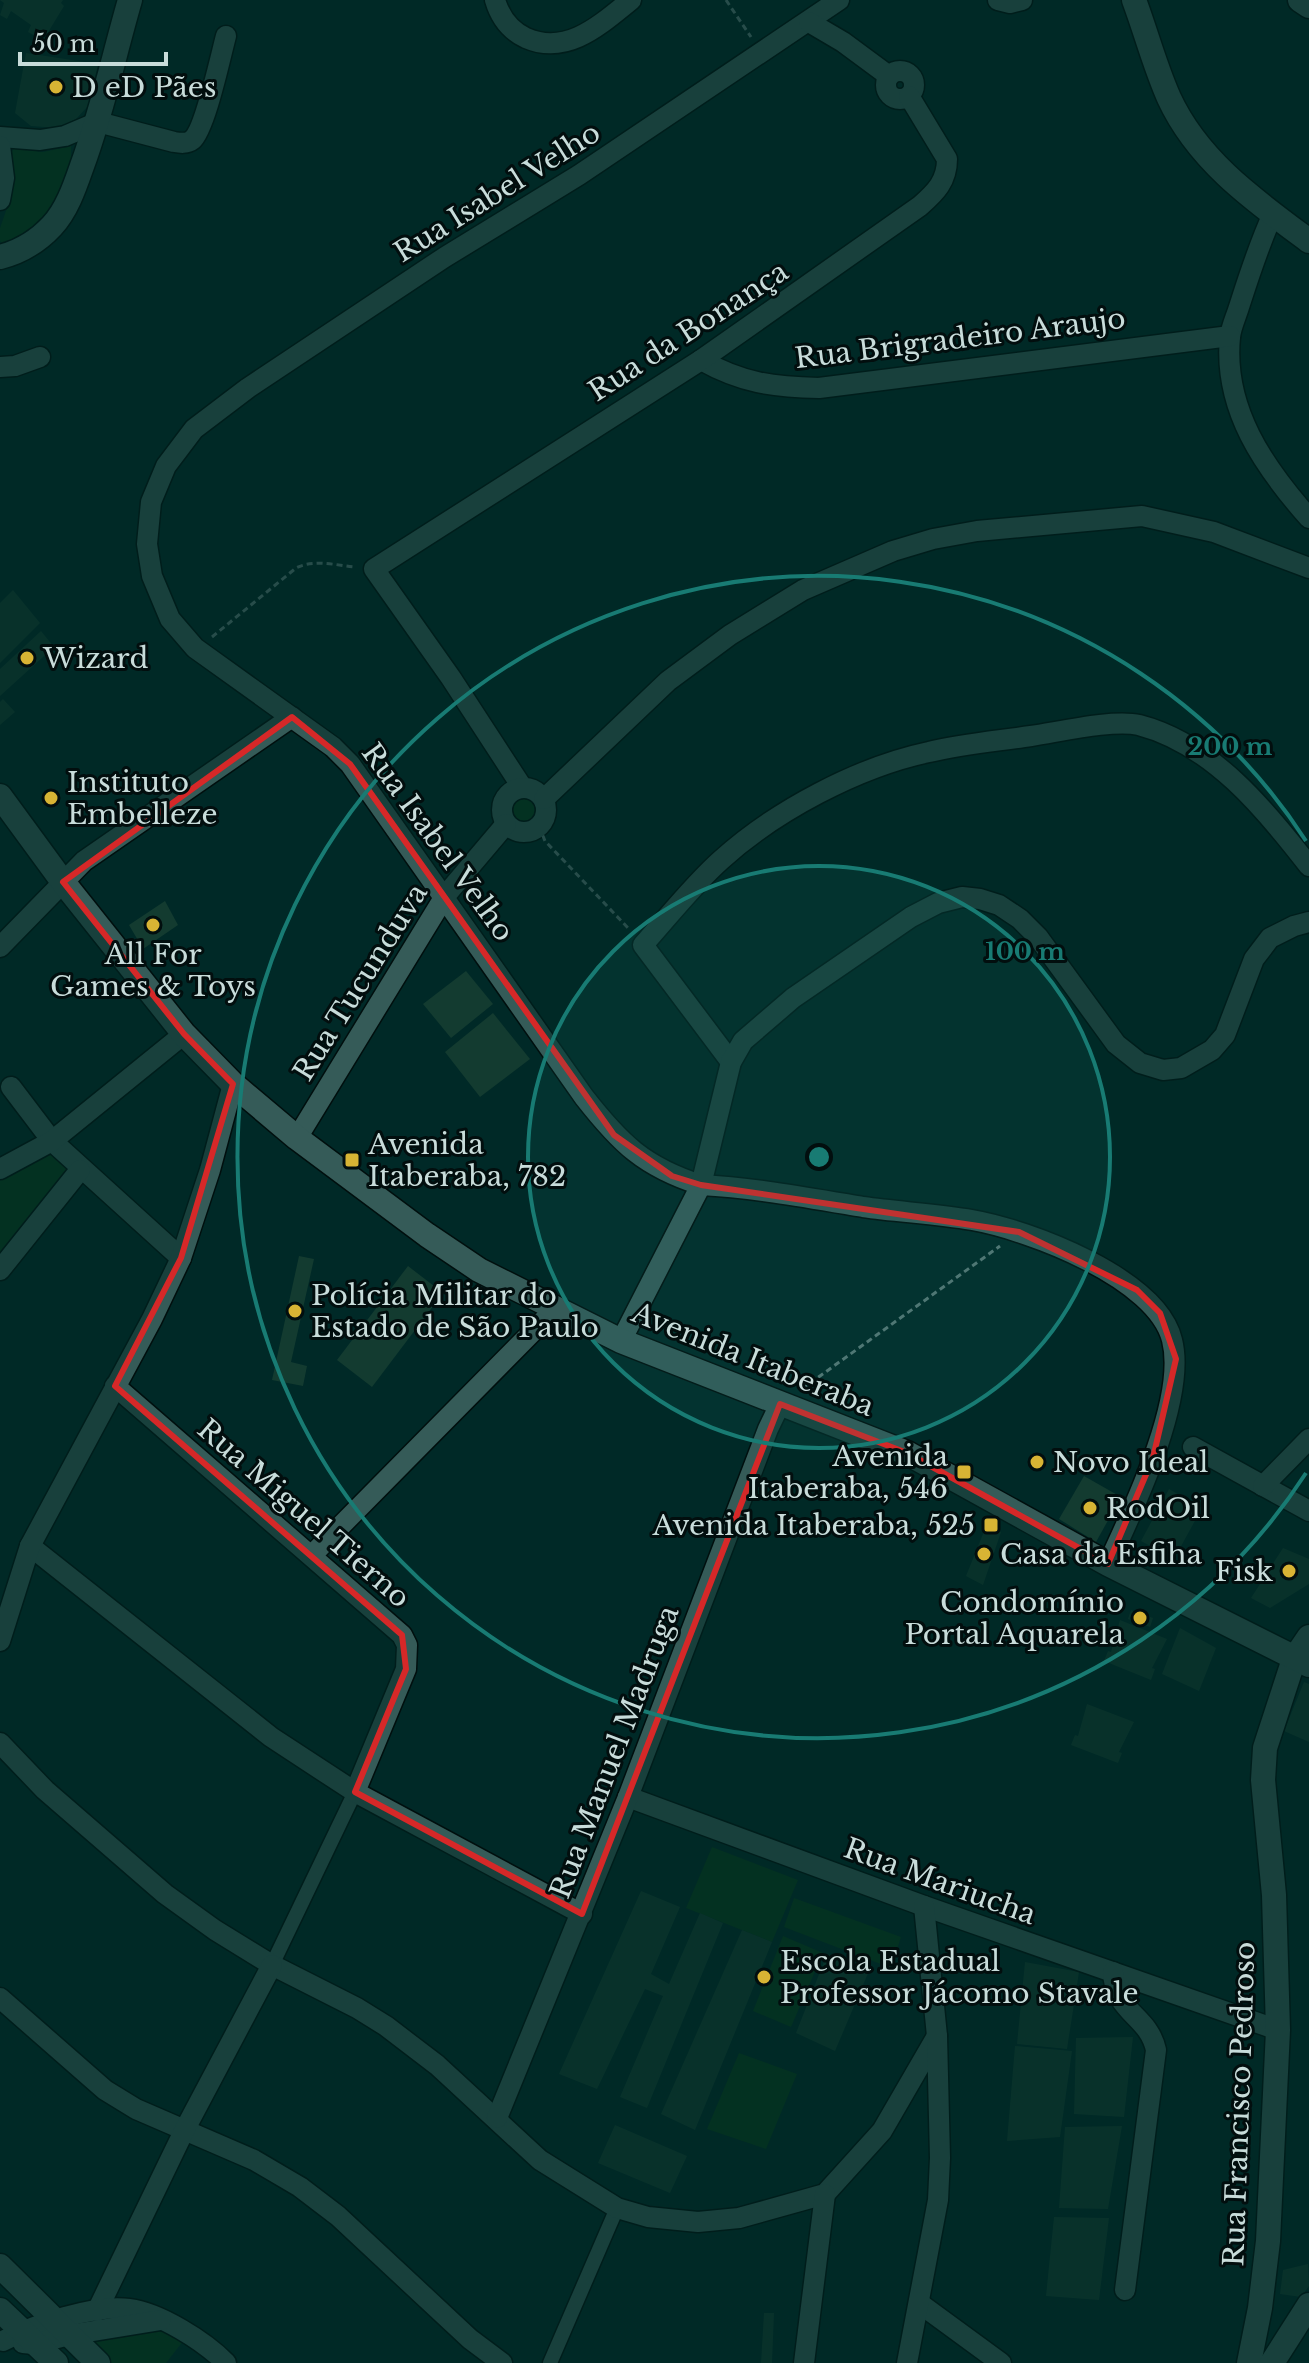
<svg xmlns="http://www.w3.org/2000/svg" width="1309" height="2363" viewBox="0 0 1309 2363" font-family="'Libre Baskerville',serif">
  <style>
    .green { fill: #083a1b }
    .building { fill: #133b30 }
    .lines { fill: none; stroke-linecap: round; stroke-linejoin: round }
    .pedestrian-casing { stroke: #000f0e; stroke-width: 17 }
    .minor-casing { stroke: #000f0e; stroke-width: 23 }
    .tertiary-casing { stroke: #000f0e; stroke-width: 27 }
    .secondary-casing { stroke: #000f0e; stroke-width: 27 }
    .path { stroke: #577775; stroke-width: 3; stroke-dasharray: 6 4; stroke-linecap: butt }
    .pedestrian { stroke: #355b58; stroke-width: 14 }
    .minor { stroke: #355b58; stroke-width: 20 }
    .tertiary { stroke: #355b58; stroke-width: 24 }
    .secondary { stroke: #355b58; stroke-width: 24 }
    .marked { fill: none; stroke: #d62828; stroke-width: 6; stroke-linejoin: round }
    .ring { fill: none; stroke: #187b73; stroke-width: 4 }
    .poi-dot { fill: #d8b434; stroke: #020e0e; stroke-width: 3 }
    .labels { text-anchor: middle; stroke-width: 6; stroke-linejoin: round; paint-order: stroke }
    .poi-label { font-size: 28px; fill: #c8dcda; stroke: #020e0e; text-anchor: start }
    .street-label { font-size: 28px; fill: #c8dcda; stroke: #020e0e }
    .centre { fill: #187b73; stroke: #020e0e; stroke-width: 4 }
    .ring-label { font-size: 24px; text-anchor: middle; font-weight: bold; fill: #187b73; stroke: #020e0e; stroke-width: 6; stroke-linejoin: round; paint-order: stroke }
  </style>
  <rect width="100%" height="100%" fill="#002927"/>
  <!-- green -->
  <g class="green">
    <polygon points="71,146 71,165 55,205 23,240 4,245 0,241 0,228 8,205 10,155 14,148 43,152"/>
    <circle cx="520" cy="809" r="15"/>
    <polygon points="52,1141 80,1170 0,1269 0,1169"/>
    <polygon points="712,1847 798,1880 772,1942 686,1908"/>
    <polygon points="794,1898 901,1937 891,1968 784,1927"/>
    <polygon points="783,1936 823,1953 791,2027 753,2011"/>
    <polygon points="739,2053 797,2074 766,2149 707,2129"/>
    <polygon points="135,2323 188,2335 166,2363 98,2363 69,2335"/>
  </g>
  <!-- building -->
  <g class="building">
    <polygon points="0,0 63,0 61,3 64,6 47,34 43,31 39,38 28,32 31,25 11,11 7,19 0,15 4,3"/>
    <polygon points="26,53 98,64 89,105 76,119 58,128 31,126 15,113"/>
    <polygon points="13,590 40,623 0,663 0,603"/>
    <polygon points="41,631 54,647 0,696 0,669"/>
    <polygon points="3,699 15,712 0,725 0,702"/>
    <polygon points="165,901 178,925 143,949 129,925"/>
    <polygon points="466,971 493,1004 451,1038 423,1004"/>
    <polygon points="493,1013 530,1059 480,1097 445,1052"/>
    <polygon points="299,1256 314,1259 291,1362 307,1366 303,1386 272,1380"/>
    <polygon points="408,1266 443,1293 372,1387 337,1360"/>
    <polygon points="1084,1476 1121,1497 1096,1542 1059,1519"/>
    <polygon points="1169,1489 1202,1508 1174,1559 1141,1541"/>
    <polygon points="987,1524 1001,1532 983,1585 966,1576"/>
    <polygon points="1283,1548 1309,1559 1309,1584 1270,1608 1251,1598"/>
    <polygon points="1131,1610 1153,1618 1150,1627 1128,1619"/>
    <polygon points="1120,1620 1167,1639 1152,1668 1155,1669 1151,1680 1104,1661 1108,1651 1111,1652"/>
    <polygon points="1180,1628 1216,1648 1199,1691 1162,1674"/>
    <polygon points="1304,1682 1309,1684 1309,1742 1284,1731"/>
    <polygon points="1087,1704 1134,1722 1119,1752 1122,1753 1118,1763 1071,1745 1075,1735 1078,1736"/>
    <polygon points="641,1891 680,1907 651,1974 669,1984 700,1913 723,1923 647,2108 620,2097 663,1996 645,1989 597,2089 559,2074"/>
    <polygon points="742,1930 772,1942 695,2130 661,2114"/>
    <polygon points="827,1954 869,1971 835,2051 796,2033"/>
    <polygon points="1025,1962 1079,1972 1067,2049 1017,2044"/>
    <polygon points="1133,2037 1124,2117 1074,2114 1076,2038"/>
    <polygon points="1015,2046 1072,2051 1060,2137 1007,2141"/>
    <polygon points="615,2125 687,2156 670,2193 598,2163"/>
    <polygon points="1122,2126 1108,2209 1059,2208 1065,2127"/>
    <polygon points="1054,2217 1109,2218 1099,2300 1046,2296"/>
    <polygon points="1308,2264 1309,2286 1301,2297 1280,2294 1283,2270"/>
    <polygon points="764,2313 774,2313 772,2363 761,2363"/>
  </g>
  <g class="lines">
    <!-- pedestrian casing -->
    <g class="pedestrian-casing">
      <g id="pedestrian">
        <polyline points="272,1965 355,1792"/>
        <polyline points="550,2363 617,2208"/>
      </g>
    </g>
    <!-- minor casing -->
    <g class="minor-casing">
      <g id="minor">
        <path d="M495,0C500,17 509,30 526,38C567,56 600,25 631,0"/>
        <path d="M839,0L579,175L445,257L248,388L194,429L166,466L151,502L147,544L152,576L170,619L195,648L333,747L350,764L584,1097C620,1143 644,1167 701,1185C756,1188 810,1198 863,1207C899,1212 936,1214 972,1220C1029,1230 1157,1278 1172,1340C1187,1398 1133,1510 1108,1564"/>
        <polyline points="998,0 1010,3 1022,0"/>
        <polyline points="809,22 843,42 889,76"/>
        <circle cx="900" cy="85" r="14"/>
        <path d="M0,137L40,140L65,136L98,122L174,142C180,143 187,144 192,140C205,130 221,54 226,36"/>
        <polyline points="0,146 4,178 0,200"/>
        <path d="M1273,214C1259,244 1249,276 1239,307C1236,317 1231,327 1230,337C1223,409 1264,467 1309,518"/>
        <path d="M701,360C742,383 773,387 819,388L1230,336"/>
        <polyline points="0,367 15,366 40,357"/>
        <path d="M522,787L451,678L374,569L701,360L920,206C936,192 947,181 947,159L909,96"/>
        <circle cx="524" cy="810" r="22"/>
        <polyline points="544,799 668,681 730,635 803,590 893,551 933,539 977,531 1142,516 1214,532 1309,568"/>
        <polyline points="0,947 84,861 292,717"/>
        <path d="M731,1062L643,945C669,916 693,885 721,860C775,811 858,767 929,752C962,744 997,741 1031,736C1059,732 1113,719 1139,725C1212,744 1265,809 1309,866"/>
        <polyline points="11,1087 52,1141 181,1258"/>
        <polyline points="297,1138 445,896 506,824"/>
        <polyline points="0,1169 52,1141 184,1034"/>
        <polyline points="0,1270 80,1170"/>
        <polyline points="621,1341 701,1185 731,1062 743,1041 793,998 911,917 938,903 962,897 980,899 999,905 1020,919 1038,937 1116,1044 1140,1063 1163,1070 1181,1068 1212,1050 1225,1035 1254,959 1270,938 1294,926 1309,922"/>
        <polyline points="115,1386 402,1635 407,1645 406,1669 355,1792"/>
        <polyline points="1193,1447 1309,1511"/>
        <polyline points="1263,1486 1309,1439"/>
        <polyline points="30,1546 271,1737 355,1792 582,1914"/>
        <polyline points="312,1555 555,1309"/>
        <polyline points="0,1641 30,1546 152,1319 181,1258 210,1170 233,1084"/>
        <polyline points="0,1743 45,1790 165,1894 215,1930 272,1965 357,2008 386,2026 437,2065 540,2160 617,2208 648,2217 698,2222 739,2218 825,2194 882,2131 937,2036"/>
        <polyline points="628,1797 924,1906 1278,2030"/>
        <path d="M1113,1972C1115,2014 1148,2014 1156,2050L1125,2290"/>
        <polyline points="0,1998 105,2090 136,2109 254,2160 300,2187 338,2216 470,2339 502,2363"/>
        <polyline points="497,2118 628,1797 768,1429 780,1404"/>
        <polyline points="919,2303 1001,2363"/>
        <polyline points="97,2311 184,2131 272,1965"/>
        <path d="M3,2341C33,2325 95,2304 129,2309C160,2313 204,2341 226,2363"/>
        <polyline points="23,2343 34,2344 69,2335 161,2320"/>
        <polyline points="804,2363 825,2194"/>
        <polyline points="907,2363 938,2200 940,2158 937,2036 924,1906"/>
      </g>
    </g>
    <!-- tertiary casing -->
    <g class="tertiary-casing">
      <g id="tertiary">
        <path d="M1134,0C1146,32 1155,67 1169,98C1198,161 1255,201 1309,241"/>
        <path d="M0,257C20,252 38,241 52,226C67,210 75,186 82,166C102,112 114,55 130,0"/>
        <polyline points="1249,2363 1260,2308 1268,2241 1278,2030 1274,1895 1263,1780 1265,1748 1294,1659 1309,1637"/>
        <polyline points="1272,2363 1309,2305"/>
      </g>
    </g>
    <!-- secondary casing -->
    <g class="secondary-casing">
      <g id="secondary">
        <polyline points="1300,0 1309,6"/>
        <polyline points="0,796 63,882 184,1034 233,1084 297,1138 427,1235 479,1270 621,1341 907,1453 1108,1564 1309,1665"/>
        <polyline points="0,2266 98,2363"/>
        <polyline points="0,2310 56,2363"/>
      </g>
    </g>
    <!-- path -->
    <g class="path">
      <polyline points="726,0 751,37"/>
      <path d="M212,637L296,568C314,559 335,565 354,567"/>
      <polyline points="539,826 545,841 630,930"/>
      <polyline points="802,1389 1000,1246"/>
    </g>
    <!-- pedestrian -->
    <use href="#pedestrian" class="pedestrian"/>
    <!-- minor -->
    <use href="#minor" class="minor"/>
    <!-- tertiary -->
    <use href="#tertiary" class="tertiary"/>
    <!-- secondary -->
    <use href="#secondary" class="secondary"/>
  </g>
  <!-- marked area -->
  <path d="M0 0H1309V2363H0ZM292,717L350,764L614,1135L672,1176L701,1185L1019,1232L1137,1290L1160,1313L1176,1359L1153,1458L1108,1564L907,1453L780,1404L582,1914L355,1792L406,1669L402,1635L115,1386L181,1258L233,1084L184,1034L63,882Z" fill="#002927" fill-opacity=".55" fill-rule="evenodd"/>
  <path class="marked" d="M292,717L350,764L614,1135L672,1176L701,1185L1019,1232L1137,1290L1160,1313L1176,1359L1153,1458L1108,1564L907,1453L780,1404L582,1914L355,1792L406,1669L402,1635L115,1386L181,1258L233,1084L184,1034L63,882Z"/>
  <!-- distance rings -->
  <circle cx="819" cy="1157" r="291" fill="#187b73" fill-opacity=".12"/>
  <g class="ring">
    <circle cx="819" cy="1157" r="291"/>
    <path d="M1306 1473A581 581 0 1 1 1306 841"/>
  </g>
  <!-- markers -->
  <g class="poi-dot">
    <circle cx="56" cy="87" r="8"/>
    <circle cx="27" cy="658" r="8"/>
    <circle cx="51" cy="798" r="8"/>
    <circle cx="153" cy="925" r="8"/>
    <rect x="344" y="1152" width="16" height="16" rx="4"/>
    <circle cx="295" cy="1311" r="8"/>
    <circle cx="1037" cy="1462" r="8"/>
    <rect x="956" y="1464" width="16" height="16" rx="4"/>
    <circle cx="1090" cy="1508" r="8"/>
    <rect x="983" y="1517" width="16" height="16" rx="4"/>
    <circle cx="984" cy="1554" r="8"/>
    <circle cx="1289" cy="1571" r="8"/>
    <circle cx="1140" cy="1618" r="8"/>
    <circle cx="764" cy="1977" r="8"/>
  </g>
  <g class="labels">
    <!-- poi labels -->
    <g class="poi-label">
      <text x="72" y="97">D eD Pães</text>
      <text x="43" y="668">Wizard</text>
      <text x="67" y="792">Instituto<tspan x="67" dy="32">Embelleze</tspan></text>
      <text x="153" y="964" text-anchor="middle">All For<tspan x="153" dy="32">Games &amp; Toys</tspan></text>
      <text x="368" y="1154">Avenida<tspan x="368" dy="32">Itaberaba, 782</tspan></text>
      <text x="311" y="1305">Polícia Militar do<tspan x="311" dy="32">Estado de São Paulo</tspan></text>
      <text x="948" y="1466" text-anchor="end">Avenida<tspan x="948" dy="32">Itaberaba, 546</tspan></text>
      <text x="1053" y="1472">Novo Ideal</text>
      <text x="1106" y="1518">RodOil</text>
      <text x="975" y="1535" text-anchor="end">Avenida Itaberaba, 525</text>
      <text x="1000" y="1564">Casa da Esfiha</text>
      <text x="1273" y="1581" text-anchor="end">Fisk</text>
      <text x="1124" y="1612" text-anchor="end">Condomínio<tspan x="1124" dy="32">Portal Aquarela</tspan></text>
      <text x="780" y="1971">Escola Estadual<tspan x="780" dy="32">Professor Jácomo Stavale</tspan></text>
    </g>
    <!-- street labels -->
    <g class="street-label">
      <text transform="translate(497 192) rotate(-32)" y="10">Rua Isabel Velho</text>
      <text transform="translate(688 331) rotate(-33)" y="10">Rua da Bonança</text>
      <text transform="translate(960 338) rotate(-7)" y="10">Rua Brigradeiro Araujo</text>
      <text transform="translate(438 842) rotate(54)" y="10">Rua Isabel Velho</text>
      <text transform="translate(360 982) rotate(-58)" y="10">Rua Tucunduva</text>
      <text transform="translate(753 1359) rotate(22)" y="10">Avenida Itaberaba</text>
      <text transform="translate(304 1513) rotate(41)" y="10">Rua Miguel Tierno</text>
      <text transform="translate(614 1752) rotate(-69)" y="10">Rua Manuel Madruga</text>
      <text transform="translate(940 1881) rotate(20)" y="10">Rua Mariucha</text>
      <text transform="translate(1239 2104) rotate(-88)" y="10">Rua Francisco Pedroso</text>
    </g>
  </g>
  <circle cx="819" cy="1157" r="12" class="centre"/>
  <g class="ring-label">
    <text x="1230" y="755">200 m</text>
    <text x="1025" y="960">100 m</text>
  </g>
  <!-- scale -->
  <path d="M20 52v12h146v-12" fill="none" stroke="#c8dcda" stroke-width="4"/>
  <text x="32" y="52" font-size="24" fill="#c8dcda" stroke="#020e0e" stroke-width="6" paint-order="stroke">50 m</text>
</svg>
